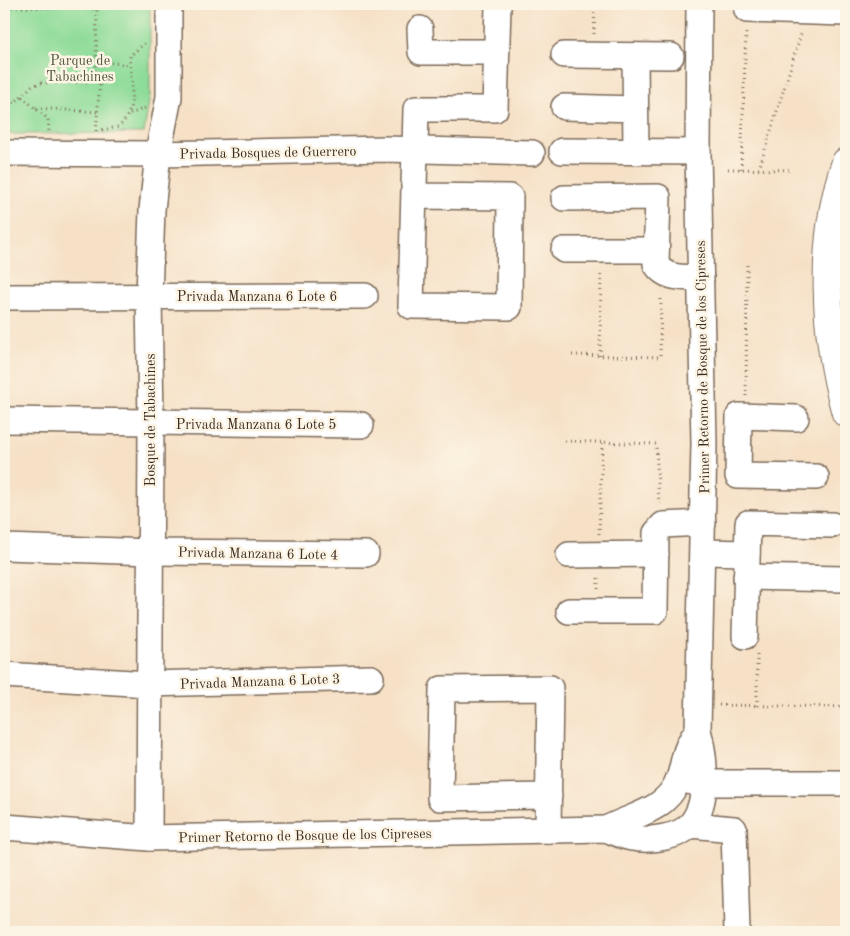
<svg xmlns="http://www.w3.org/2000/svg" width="850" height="936" viewBox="0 0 850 936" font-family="'Old Standard TT',serif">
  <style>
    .green { fill: #8edc99; stroke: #64835c }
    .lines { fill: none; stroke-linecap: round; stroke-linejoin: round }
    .minor-casing { stroke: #7c6a59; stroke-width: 28 }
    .highway-casing { stroke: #7c6a59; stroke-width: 30 }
    .path { stroke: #7c6a59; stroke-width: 3; stroke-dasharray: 1 4; stroke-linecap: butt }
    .minor { stroke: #fff; stroke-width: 25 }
    .highway { stroke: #fff; stroke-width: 28 }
    .labels { text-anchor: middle; stroke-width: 5; stroke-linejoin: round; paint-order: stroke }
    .park-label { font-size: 14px; fill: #50563d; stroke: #fcf5e5 }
    .street-label { font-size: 14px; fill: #3b2a1e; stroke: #fcf5e5 }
  </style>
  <rect width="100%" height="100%" fill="#fcf5e5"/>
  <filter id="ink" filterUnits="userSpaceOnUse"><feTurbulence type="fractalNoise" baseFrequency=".02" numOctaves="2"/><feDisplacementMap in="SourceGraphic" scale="10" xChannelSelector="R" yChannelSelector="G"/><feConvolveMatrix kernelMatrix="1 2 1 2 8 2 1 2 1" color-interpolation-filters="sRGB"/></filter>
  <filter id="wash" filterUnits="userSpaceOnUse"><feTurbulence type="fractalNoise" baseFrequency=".0096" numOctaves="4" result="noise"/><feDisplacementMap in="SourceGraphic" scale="20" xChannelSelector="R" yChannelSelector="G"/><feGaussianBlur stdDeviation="1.12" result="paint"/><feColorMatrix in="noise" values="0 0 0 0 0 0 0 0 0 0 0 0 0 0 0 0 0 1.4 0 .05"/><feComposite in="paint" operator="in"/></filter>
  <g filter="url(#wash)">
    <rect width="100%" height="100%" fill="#f6e1c7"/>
    <!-- green -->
    <polygon class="green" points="4,4 150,4 150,95 144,133 4,134"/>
  </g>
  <g filter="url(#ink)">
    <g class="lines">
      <!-- minor casing -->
      <g class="minor-casing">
        <g id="minor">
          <polyline points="747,4 747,10 845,13"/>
          <polyline points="420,29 421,52 496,52"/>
          <polyline points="564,55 671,56"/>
          <polyline points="635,56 636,152"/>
          <polyline points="564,107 635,109"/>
          <polyline points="562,151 698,152"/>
          <polyline points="4,153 158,154 385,149 532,153"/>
          <polyline points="414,196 510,197 509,307 411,306 416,109 495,109 498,6"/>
          <path d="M564,198L658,197L656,264C666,280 684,277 701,278"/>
          <polyline points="564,250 655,250"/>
          <polyline points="4,297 365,296"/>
          <polyline points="796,418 739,416 738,476 816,477"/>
          <polyline points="4,420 361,425"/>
          <polyline points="4,547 151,552 366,554"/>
          <polyline points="703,552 747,553"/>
          <polyline points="569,555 656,554"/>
          <polyline points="746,577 845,579"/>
          <polyline points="569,611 655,611 656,533 663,525 703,523"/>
          <polyline points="745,636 748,523 832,525"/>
          <polyline points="4,675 148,684 371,678"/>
          <polyline points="678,780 704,783 846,783"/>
          <polyline points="690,825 734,829 737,932"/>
          <path d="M4,827L149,838L606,829C614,832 623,837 632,838C649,841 679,838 691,824C710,802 705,756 698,730L704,443L698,152L699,4"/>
          <path d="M606,829C633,815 665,811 678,781C683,770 683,757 688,747C690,741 694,736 698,730"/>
          <polyline points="548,830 550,688 442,689 440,798 549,796"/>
          <polyline points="149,838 151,423 149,296 152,210 158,154 169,97 169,4"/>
        </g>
      </g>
      <!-- highway casing -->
      <g class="highway-casing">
        <path id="highway" d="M846,162C819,240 824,335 846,413"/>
      </g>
      <!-- path -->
      <g class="path">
        <polyline points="4,7 22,4"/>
        <polyline points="12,7 97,9"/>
        <polyline points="594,34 595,4"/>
        <polyline points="96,61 130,65"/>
        <polyline points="96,71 100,80 96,133"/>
        <polyline points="22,97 48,119 49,131"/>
        <polyline points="4,105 12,105 32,86 41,83 87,82 92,77 96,70 97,4"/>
        <polyline points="36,108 97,112"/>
        <polyline points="130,114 145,108"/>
        <path d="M102,130L118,127C139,111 130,79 130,56L147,41"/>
        <polyline points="728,169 792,170"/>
        <polyline points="741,169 746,32"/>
        <polyline points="759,169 801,34"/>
        <polyline points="572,355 660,357 661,296"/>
        <polyline points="600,356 601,271"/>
        <polyline points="746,396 747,262"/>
        <polyline points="565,441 656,444 659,505"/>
        <polyline points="599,534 602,442"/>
        <polyline points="598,589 598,575"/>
        <polyline points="719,705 846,707"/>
        <polyline points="757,706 757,654"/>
      </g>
      <!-- minor -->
      <use href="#minor" class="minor"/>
      <!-- highway -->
      <use href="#highway" class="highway"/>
    </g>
  </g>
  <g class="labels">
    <!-- park labels -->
    <g class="park-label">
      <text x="80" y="65">Parque de<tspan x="80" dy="16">Tabachines</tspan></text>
    </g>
    <!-- street labels -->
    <g class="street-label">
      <text transform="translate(268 152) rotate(-1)" y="5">Privada Bosques de Guerrero</text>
      <text x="257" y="301">Privada Manzana 6 Lote 6</text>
      <text transform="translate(702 367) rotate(-91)" y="5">Primer Retorno de Bosque de los Cipreses</text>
      <text transform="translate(150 420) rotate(-90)" y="5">Bosque de Tabachines</text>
      <text x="256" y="429">Privada Manzana 6 Lote 5</text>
      <text transform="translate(258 553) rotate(1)" y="5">Privada Manzana 6 Lote 4</text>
      <text transform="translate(260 681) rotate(-2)" y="5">Privada Manzana 6 Lote 3</text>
      <text transform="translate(305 835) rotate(-1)" y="5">Primer Retorno de Bosque de los Cipreses</text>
    </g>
  </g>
  <!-- margin -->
  <rect width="850" height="936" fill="none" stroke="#fcf5e5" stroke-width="20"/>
</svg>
